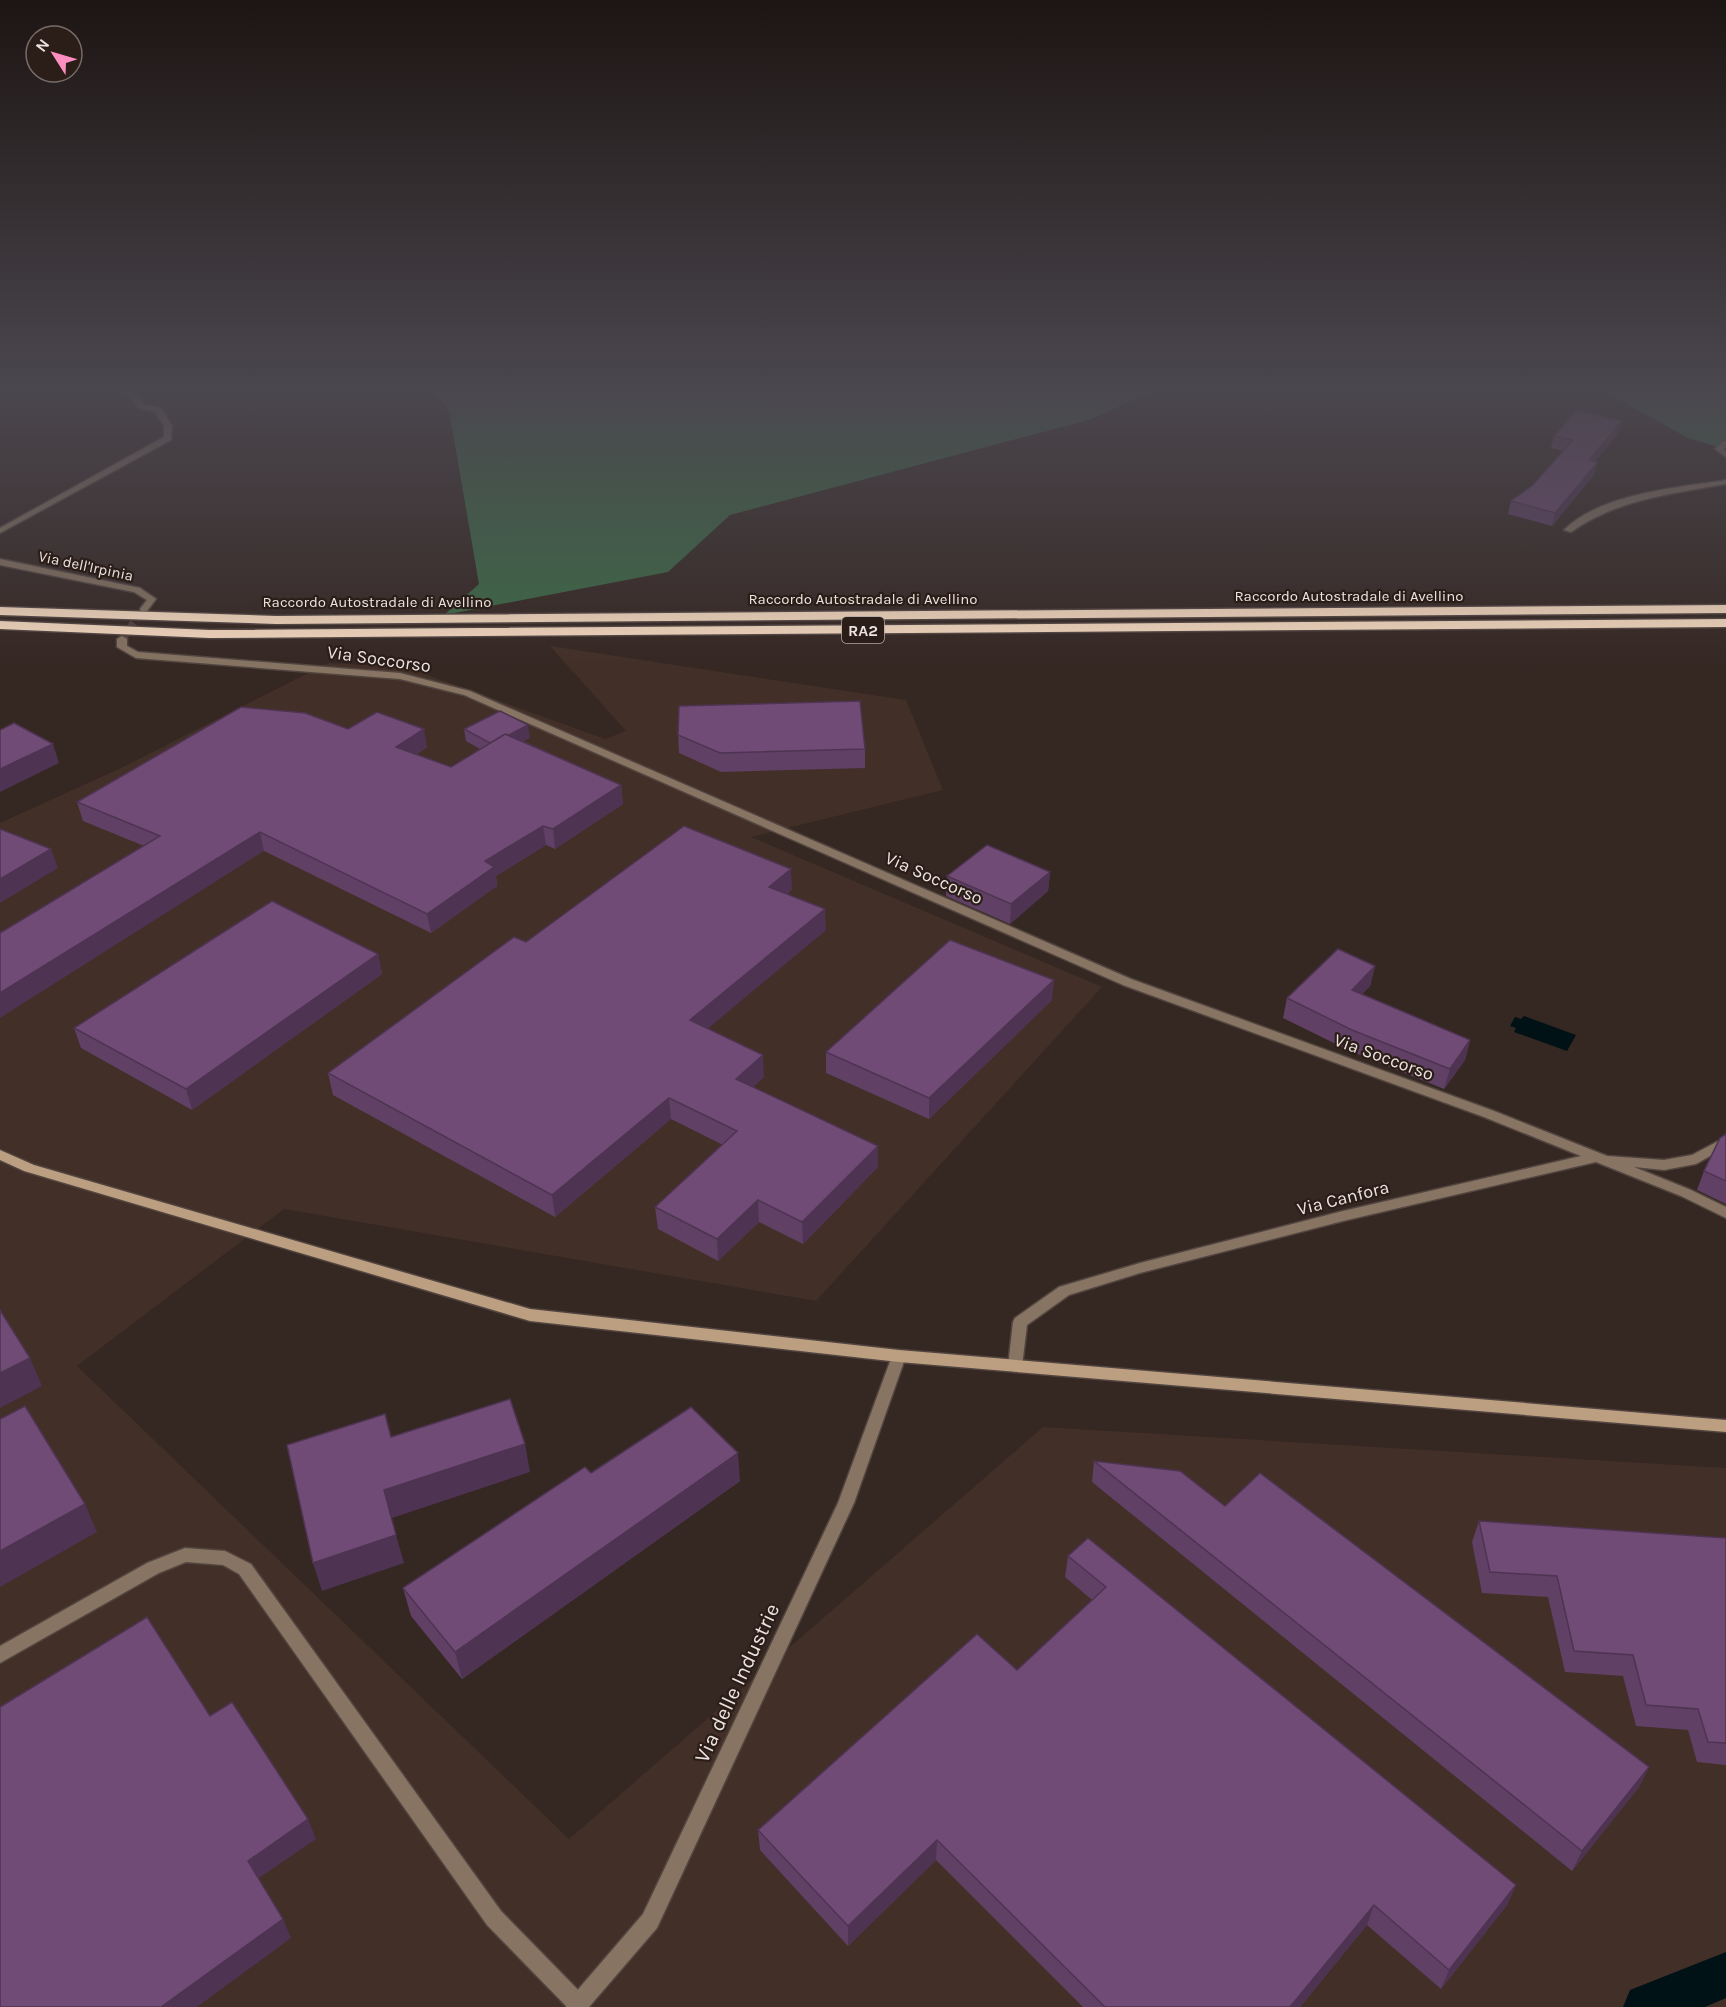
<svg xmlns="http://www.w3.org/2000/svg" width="1726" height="2007" viewBox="0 0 1726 2007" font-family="Karla,sans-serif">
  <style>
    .built { fill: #422f27 }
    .forest { fill: #3c6b45 }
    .water { fill: #001216 }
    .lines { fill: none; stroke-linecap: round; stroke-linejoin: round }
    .canal { fill: #001216; fill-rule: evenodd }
    .street-tunnel { stroke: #50433e; stroke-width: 8; stroke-dasharray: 8 4; stroke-linecap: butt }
    .lane-casing { stroke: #524540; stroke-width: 3 }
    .street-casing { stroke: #524540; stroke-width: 3 }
    .secondary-casing { stroke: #524540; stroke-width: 3 }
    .highway-casing { stroke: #524540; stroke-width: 3 }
    .lane { fill: #877462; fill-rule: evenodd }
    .street { fill: #877462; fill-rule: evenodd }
    .secondary { fill: #bc9e81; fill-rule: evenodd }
    .highway { fill: #fcdfc4; fill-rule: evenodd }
    .wall { fill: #604065 }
    .shaded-wall { fill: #4e3452 }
    .building { fill: #704b75; stroke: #4e3452; stroke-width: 1.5 }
    .labels { text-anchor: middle; stroke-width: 4.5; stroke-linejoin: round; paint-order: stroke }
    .far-street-label { font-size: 15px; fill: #ece3df; stroke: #2b1d18 }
    .shield { fill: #2b1d18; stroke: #b2a8a3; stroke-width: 1.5 }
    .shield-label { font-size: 16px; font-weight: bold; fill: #ece3df }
    .street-label { font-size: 18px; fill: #ece3df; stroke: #2b1d18 }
    .near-street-label { font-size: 21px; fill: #ece3df; stroke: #2b1d18 }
  </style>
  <rect width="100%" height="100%" fill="#352722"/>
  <!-- built -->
  <polygon class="built" points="550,646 906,700 943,790 751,837 1102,987 816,1301 284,1209 77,1366 569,1839 1043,1427 1726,1468 1726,2007 0,2007 0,823 121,768 328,663 405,667 605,739 626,731"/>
  <!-- forest -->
  <g class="forest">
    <polygon points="434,391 1161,391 1144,394 1092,419 730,515 668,572 444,615 479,584 449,410"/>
    <polygon points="1604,391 1726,391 1726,449 1688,438"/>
  </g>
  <!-- water -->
  <polygon class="water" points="1524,1016 1576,1035 1567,1051 1514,1032 1516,1028 1510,1026 1515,1017 1521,1019"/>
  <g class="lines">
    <!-- canal -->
    <polygon class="canal" points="1726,1952 1726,1998 1705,2007 1623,2007 1630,1990"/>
    <!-- street-tunnel -->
    <polyline class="street-tunnel" points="122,639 144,609"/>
    <!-- lane casing -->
    <g class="lane-casing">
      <polygon id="lane" points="185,1548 225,1551 251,1564 501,1911 586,1998 588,2007 567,2007 487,1925 239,1574 223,1565 186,1562 159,1573 0,1663 0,1646 147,1563"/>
    </g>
    <!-- street casing -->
    <g class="street-casing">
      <g id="street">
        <polygon points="116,391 127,391 139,395 143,404 161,408 172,426 171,440 0,533 0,528 164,437 164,426 155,412 137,407 133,398"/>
        <polygon points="1723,441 1726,441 1726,447 1724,449 1726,451 1726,457 1715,449"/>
        <path d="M1726,480V484C1671,494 1618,499 1571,532L1564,530C1602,493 1676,488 1726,480Z"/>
        <polygon points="0,559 140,588 156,599 147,611 141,611 140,609 147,600 134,592 0,565"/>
        <polygon points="122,636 127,639 127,646 138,652 400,673 470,691 1131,979 1494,1111 1607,1156 1664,1160 1692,1155 1726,1137 1726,1147 1696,1164 1664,1170 1634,1167 1691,1190 1726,1207 1726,1218 1681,1196 1596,1162 1343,1221 1140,1273 1069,1295 1027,1325 1022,1366 1020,1370 1015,1372 1010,1370 1008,1366 1013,1322 1015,1318 1059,1287 1140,1263 1343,1211 1581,1156 1484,1117 1123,985 464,695 400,679 136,658 117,647 117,639"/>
        <polygon points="899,1350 904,1352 906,1356 854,1503 657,1928 589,2007 566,2007 569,2000 643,1914 838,1503 892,1356 894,1352"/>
      </g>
    </g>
    <!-- secondary casing -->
    <g class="secondary-casing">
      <polygon id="secondary" points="0,1150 34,1165 530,1309 899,1350 1726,1420 1726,1432 899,1362 530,1321 24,1171 0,1160"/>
    </g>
    <!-- highway casing -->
    <g class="highway-casing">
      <g id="highway">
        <polygon points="1726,605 1726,613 276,624 0,615 0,607 276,616"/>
        <polygon points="1726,619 1726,627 210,638 0,629 0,621 210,630"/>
      </g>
    </g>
    <!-- lane -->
    <use href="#lane" class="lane"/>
    <!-- street -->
    <use href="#street" class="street"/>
    <!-- secondary -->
    <use href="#secondary" class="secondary"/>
    <!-- highway -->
    <use href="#highway" class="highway"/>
  </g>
  <!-- wall -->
  <g class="wall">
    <polygon points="1622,421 1618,433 1595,462 1594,475 1552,526 1508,514 1511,501 1533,485 1563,451 1551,448 1554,436"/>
    <polygon points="348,729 427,747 417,754 451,767 480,749 466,741 464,729 530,738 523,741 621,785 623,804 555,849 546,845 496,876 497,886 431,933 264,851 144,846 83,821 77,802"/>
    <polygon points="678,735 865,749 865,768 721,772 679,753"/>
    <polygon points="1050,872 1048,891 1010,924 946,896 947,876"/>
    <polygon points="792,889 787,894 826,930 707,1028 764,1077 753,1087 878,1146 878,1167 803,1244 759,1222 718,1261 658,1229 655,1207 723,1145 671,1119 555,1217 333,1095 328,1073 526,942"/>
    <polygon points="378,954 382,974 192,1110 81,1048 74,1028"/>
    <polygon points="1375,966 1370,986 1362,994 1470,1040 1465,1060 1444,1089 1348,1050 1283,1018 1287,998"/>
    <polygon points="1052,1000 929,1119 826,1073 826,1052"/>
    <polygon points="1726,1134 1726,1204 1697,1190 1704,1171"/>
    <polygon points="1094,1461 1225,1506 1649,1767 1639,1787 1572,1871 1092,1482"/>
    <polygon points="740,1481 462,1679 411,1616 403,1588"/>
    <polygon points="1479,1521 1726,1538 1726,1765 1697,1762 1688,1730 1636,1726 1623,1676 1565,1672 1548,1597 1482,1593 1472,1542"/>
    <polygon points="1068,1556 1516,1885 1507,1905 1441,1989 1367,1925 1300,2007 1083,2007 936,1860 848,1946 760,1850 758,1830 1017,1670 1092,1600 1065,1577"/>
  </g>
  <!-- shaded-wall -->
  <g class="shaded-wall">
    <polygon points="1622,421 1618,433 1586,473 1589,460"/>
    <polygon points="1598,462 1594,475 1552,526 1555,513"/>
    <polygon points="528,725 530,738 494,756 492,744"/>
    <polygon points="424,729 427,747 399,765 396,747"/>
    <polygon points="53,744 59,763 0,792 0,769"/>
    <polygon points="621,785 623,804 555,849 553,829"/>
    <polygon points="543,826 546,845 496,876 497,886 431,933 427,914 485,861"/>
    <polygon points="260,832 264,851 0,1018 0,993"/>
    <polygon points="51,849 58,868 0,903 0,879"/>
    <polygon points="791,869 792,889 770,908 769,887"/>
    <polygon points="1050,872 1048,891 1010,924 1011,904"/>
    <polygon points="825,909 826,930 692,1042 690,1020"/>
    <polygon points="378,954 382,974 192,1110 186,1089"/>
    <polygon points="1375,966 1370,986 1347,1010 1352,990"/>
    <polygon points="1054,980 1052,1000 929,1119 929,1098"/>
    <polygon points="1470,1040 1465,1060 1444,1089 1450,1069"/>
    <polygon points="763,1055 764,1077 738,1101 736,1079"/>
    <polygon points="669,1098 671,1119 555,1217 552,1195"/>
    <polygon points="878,1146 878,1167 803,1244 802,1222"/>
    <polygon points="758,1200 759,1222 718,1261 717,1239"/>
    <polygon points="30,1358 42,1386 0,1408 0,1373"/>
    <polygon points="525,1444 530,1472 392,1518 384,1490"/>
    <polygon points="738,1453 740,1481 462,1679 455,1652"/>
    <polygon points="85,1504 97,1532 0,1587 0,1551"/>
    <polygon points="396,1535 404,1563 322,1591 313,1563"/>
    <polygon points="1649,1767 1639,1787 1572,1871 1582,1851"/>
    <polygon points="308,1819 316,1839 256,1880 248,1861"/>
    <polygon points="937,1840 936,1860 848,1946 848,1926"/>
    <polygon points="1516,1885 1507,1905 1441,1989 1449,1970"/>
    <polygon points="1374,1905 1367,1925 1300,2007 1290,2007"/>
    <polygon points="283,1919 291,1938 197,2007 161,2007"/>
  </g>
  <!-- building -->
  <g class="building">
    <polygon points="1576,411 1622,421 1589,460 1598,462 1555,513 1511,501 1533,485 1573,440 1554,436"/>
    <polygon points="860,701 865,749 720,753 678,735 679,706"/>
    <polygon points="241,707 305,713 348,729 377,712 424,729 396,747 451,767 505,734 621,785 553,829 543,826 485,861 494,867 427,914 260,832 0,993 0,933 160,836 77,802"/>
    <polygon points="500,711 528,725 509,735 505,734 490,743 464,729"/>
    <polygon points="14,723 53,744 0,769 0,730"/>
    <polygon points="684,826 791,869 769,887 825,909 690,1020 763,1055 736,1079 878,1146 802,1222 758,1200 717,1239 655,1207 737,1131 669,1098 552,1195 328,1073 514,937 526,942"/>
    <polygon points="0,829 51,849 0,879"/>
    <polygon points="987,845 1050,872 1011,904 947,876"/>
    <polygon points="272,901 378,954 186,1089 74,1028"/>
    <polygon points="950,940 1054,980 929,1098 826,1052"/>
    <polygon points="1338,949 1375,966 1352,990 1470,1040 1450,1069 1352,1030 1287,998"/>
    <polygon points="1726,1134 1726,1181 1704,1171 1720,1138"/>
    <polygon points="0,1310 30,1358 0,1373"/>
    <polygon points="510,1399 525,1444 384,1490 396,1535 313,1563 287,1445 385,1414 391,1437"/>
    <polygon points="25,1406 85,1504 0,1551 0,1419"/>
    <polygon points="691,1407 738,1453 455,1652 403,1588 585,1467 591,1473"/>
    <polygon points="1094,1461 1180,1471 1225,1506 1260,1473 1649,1767 1582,1851"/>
    <polygon points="1479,1521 1726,1538 1726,1743 1708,1742 1698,1709 1646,1705 1633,1655 1574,1651 1557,1576 1490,1572"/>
    <polygon points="1088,1538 1516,1885 1449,1970 1374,1905 1290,2007 1105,2007 937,1840 848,1926 758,1830 977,1634 1017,1670 1106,1587 1068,1556"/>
    <polygon points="147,1617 210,1716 232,1702 308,1819 248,1861 283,1919 161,2007 0,2007 0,1707"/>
  </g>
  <!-- sky -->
  <linearGradient id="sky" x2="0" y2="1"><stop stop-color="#1d1513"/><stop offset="0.58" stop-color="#4b474f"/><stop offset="1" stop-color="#4b474f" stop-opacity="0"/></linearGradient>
  <rect width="1726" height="672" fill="url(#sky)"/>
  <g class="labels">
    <!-- far-street labels -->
    <g class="far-street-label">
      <text transform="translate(86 566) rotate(12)" y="5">Via dell'Irpinia</text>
      <text x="1349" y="601">Raccordo Autostradale di Avellino</text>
      <text x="863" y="604">Raccordo Autostradale di Avellino</text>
      <text x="377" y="607">Raccordo Autostradale di Avellino</text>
    </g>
    <!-- shield labels -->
    <rect class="shield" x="842" y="617" width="42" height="26" rx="4.5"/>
    <g class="shield-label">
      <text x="863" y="636">RA2</text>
    </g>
    <!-- street labels -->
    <g class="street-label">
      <text transform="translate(379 659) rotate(8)" y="6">Via Soccorso</text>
      <text transform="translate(934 878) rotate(24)" y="6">Via Soccorso</text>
      <text transform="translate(1384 1057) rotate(20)" y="6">Via Soccorso</text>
      <text transform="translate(1343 1198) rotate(-14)" y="6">Via Canfora</text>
    </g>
    <!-- near-street labels -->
    <g class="near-street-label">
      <text transform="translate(737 1683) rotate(-65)" y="7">Via delle Industrie</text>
    </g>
  </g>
  <!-- north arrow -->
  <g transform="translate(54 54) rotate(307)"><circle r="28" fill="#2b1d18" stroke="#786c68" stroke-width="1.5"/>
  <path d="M0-4.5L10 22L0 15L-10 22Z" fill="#fd8ec0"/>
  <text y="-9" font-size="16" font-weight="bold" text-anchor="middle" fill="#ece3df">N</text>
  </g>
</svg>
